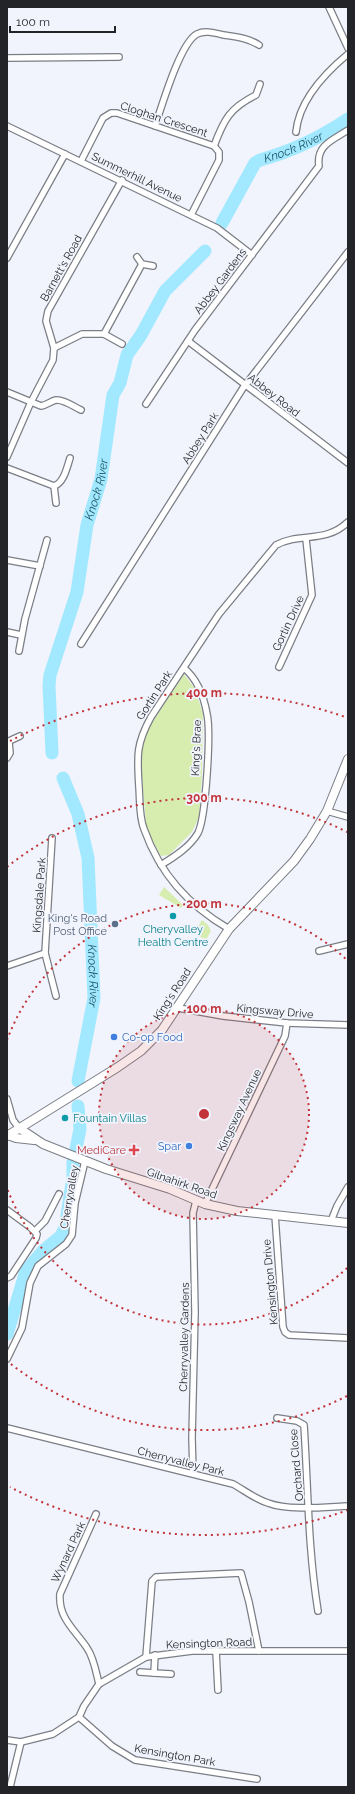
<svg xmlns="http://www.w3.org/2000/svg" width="355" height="1794" viewBox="0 0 355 1794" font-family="Raleway,sans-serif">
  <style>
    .green { fill: #d7edaf }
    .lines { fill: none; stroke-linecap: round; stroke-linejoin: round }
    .river { stroke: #a2e9ff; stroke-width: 13 }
    .street-casing { stroke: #7b7e85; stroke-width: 8 }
    .secondary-casing { stroke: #7b7e85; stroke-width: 10 }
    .street { stroke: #fff; stroke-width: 5.5 }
    .secondary { stroke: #fff; stroke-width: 8 }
    .ring { fill: none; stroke: #c2333a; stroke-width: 2; stroke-dasharray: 2 4 }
    .culture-dot { fill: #0f9aa8; stroke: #f1f4fc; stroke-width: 1.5 }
    .service-dot { fill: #5c6f8a; stroke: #f1f4fc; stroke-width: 1.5 }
    .shop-dot { fill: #3f7fe0; stroke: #f1f4fc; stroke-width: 1.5 }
    .health-dot { fill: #e0444e; stroke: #f1f4fc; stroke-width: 1.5 }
    .labels { text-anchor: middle; stroke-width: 3.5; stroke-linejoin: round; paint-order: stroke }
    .street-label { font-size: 11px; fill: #232427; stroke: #f1f4fc }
    .service-label { font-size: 11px; fill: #4e5e75; stroke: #f1f4fc; text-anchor: end }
    .culture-label { font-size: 11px; fill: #0d838f; stroke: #f1f4fc }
    .shop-label { font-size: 11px; fill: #366cbe; stroke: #f1f4fc; text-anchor: start }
    .health-label { font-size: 11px; fill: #be3a42; stroke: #f1f4fc; text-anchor: end }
    .water-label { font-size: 12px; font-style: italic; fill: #1f5767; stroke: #f1f4fc }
    .centre { fill: #c2333a; stroke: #f1f4fc; stroke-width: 2 }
    .ring-label { font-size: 12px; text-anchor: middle; font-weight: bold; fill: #c2333a; stroke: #f1f4fc; stroke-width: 3.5; stroke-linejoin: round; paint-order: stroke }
  </style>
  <rect width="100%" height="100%" fill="#f1f4fc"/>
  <!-- green -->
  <g class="green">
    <polygon points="184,674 195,689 203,714 202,774 199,817 192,832 169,855 161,856 150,836 146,824 140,753 147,730"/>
    <polygon points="164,887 183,905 181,908 159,895"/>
    <polygon points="202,920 208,925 211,931 206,940 194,933"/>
  </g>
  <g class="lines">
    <!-- river -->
    <g class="river">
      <path id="s1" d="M222,223L255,163L260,160C293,151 320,138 348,119"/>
      <path id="s2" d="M52,753L49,685L50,675L77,592L87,525L101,479L113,395L120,383L127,355L141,335L165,291L205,251"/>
      <path id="s3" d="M63,778L78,814L88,858L94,998L78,1081"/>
      <polyline points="76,1149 80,1129 78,1106"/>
      <polyline points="7,1334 26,1271 43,1251 61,1236 65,1228 73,1177 73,1162"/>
    </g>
    <!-- street casing -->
    <g class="street-casing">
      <g id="street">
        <polyline points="329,7 348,48"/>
        <polyline points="7,58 119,57"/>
        <polyline points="7,126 217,228 252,255"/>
        <path d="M155,126C162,106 180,43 197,34C205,30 215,33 224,35C237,37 248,38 259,45"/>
        <path d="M296,132C299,101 325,73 348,54"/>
        <path d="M214,146C224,119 230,108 256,95L260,84"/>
        <polyline points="81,161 103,118 111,113 117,113 214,146 219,152 219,160 191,215"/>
        <polyline points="137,257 142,264 153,266"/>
        <polyline points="7,258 65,154"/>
        <polyline points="104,334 142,264"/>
        <polyline points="188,341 348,463"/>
        <polyline points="54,348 82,334 104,334 122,344"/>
        <path d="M7,392L41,406C47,405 51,401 56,400C64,399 74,407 81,410"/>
        <path d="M146,404L195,330L319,166C316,145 333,140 348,130"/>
        <polyline points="7,457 31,402 53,360 54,348 46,321 48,311 122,180"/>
        <path d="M7,468L54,486C64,483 67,467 70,458"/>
        <polyline points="54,486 56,503"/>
        <polyline points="7,560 40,566"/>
        <polyline points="7,632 21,635"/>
        <polyline points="81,644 243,388 348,252"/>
        <polyline points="19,651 25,619 47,540"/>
        <polyline points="279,667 312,595 306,539"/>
        <polyline points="7,742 20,736"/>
        <polyline points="7,758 10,753 9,742"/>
        <polyline points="327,811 348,817"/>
        <polyline points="52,838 45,953 56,996"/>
        <path d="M161,865C174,857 190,847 198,833C206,817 211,732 207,714C204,697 197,679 184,668"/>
        <path d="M229,929C188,905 160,874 144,829C139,817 140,800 139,787C137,756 136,744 151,717L219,614L276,545C300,532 325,544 348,522"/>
        <polyline points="319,951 348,944"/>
        <polyline points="7,966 45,953"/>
        <polyline points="178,1008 223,1016 287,1023 348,1025"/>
        <polyline points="7,1099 13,1120 19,1128"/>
        <polyline points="205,1204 285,1036 287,1023"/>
        <polyline points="7,1210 30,1227 37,1234 36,1238 11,1276 7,1278"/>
        <polyline points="275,1215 283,1327 285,1332 289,1335 348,1338"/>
        <polyline points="331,1221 337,1206 348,1187"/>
        <polyline points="35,1231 45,1221 59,1194"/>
        <polyline points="7,1359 22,1328 30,1283 38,1266 66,1244 72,1235 75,1203 85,1161"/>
        <path d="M277,1418L297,1421L304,1425C308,1487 308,1549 318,1611"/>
        <path d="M7,1428L233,1484C244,1490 255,1499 268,1503C289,1511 325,1507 348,1506"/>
        <polyline points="193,1473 192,1438 195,1312 193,1213 196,1201"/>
        <path d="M96,1514L60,1594C58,1618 75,1630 87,1648C94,1658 96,1672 99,1684"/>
        <polyline points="216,1651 218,1690"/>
        <polyline points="155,1655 154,1673 171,1674"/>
        <polyline points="146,1657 152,1581 156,1577 241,1573 249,1602 259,1651"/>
        <polyline points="140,1672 154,1673"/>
        <polyline points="79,1717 112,1746 135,1760 257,1779"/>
        <polyline points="7,1740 21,1742 53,1734 79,1717 84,1706 99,1684 146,1657 192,1651 348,1651"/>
        <polyline points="10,1787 21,1742"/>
      </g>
    </g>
    <!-- secondary casing -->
    <g class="secondary-casing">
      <g id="secondary">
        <polyline points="19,1128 43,1144 106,1169 170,1189 205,1204 237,1211 348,1223"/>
        <polyline points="8,1135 16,1138 34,1140"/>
        <polyline points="7,1136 118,1067 141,1051 162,1030 229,929 294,861 310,839 327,811 348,759"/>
      </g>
    </g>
    <!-- street -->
    <use href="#street" class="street"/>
    <!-- secondary -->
    <use href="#secondary" class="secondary"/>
  </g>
  <!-- distance rings -->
  <circle cx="204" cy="1114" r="105" fill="#c2333a" fill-opacity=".12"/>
  <g class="ring">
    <circle cx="204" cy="1114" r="105"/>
    <path d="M347 1268A210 210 0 0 1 7 1188M7 1040A210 210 0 0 1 347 960"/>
    <path d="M347 1396A316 316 0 0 1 7 1361M7 867A316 316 0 0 1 347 832"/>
    <path d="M348 1510A421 421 0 0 1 10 1487M10 741A421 421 0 0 1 348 718"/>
  </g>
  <!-- markers -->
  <g class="culture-dot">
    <circle cx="173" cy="916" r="4"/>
    <circle cx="65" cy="1118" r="4"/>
  </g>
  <circle class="service-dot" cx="115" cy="924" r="4"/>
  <g class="shop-dot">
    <circle cx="114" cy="1037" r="4"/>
    <circle cx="189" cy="1146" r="4"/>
  </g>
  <path class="health-dot" d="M132 1144h4v4h4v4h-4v4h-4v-4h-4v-4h4z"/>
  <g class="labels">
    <!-- street labels -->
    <g class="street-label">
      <text transform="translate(164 119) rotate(18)" y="4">Cloghan Crescent</text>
      <text transform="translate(137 177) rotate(26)" y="4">Summerhill Avenue</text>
      <text transform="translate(61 268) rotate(-61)" y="4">Barnett's Road</text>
      <text transform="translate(220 281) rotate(-53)" y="4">Abbey Gardens</text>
      <text transform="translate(274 395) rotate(38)" y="4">Abbey Road</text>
      <text transform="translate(200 438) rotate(-58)" y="4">Abbey Park</text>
      <text transform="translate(288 623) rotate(-65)" y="4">Gortin Drive</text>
      <text transform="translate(154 695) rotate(-57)" y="4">Gortin Park</text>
      <text transform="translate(196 748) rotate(-88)" y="4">King's Brae</text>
      <text transform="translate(39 895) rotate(-86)" y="4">Kingsdale Park</text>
      <text transform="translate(172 994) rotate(-57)" y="4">King's Road</text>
      <text transform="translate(275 1011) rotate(5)" y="4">Kingsway Drive</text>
      <text transform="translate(239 1110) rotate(-65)" y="4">Kingsway Avenue</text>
      <text transform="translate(182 1183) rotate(19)" y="4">Gilnahirk Road</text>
      <text transform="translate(69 1197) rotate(-80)" y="4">Cherryvalley</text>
      <text transform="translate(270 1282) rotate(-95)" y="4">Kensington Drive</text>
      <text transform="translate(184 1337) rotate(-89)" y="4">Cherryvalley Gardens</text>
      <text transform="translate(181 1461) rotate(14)" y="4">Cherryvalley Park</text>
      <text transform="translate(296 1465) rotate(-95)" y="4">Orchard Close</text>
      <text transform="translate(68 1552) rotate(-65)" y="4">Wynard Park</text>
      <text transform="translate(209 1643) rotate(-2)" y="4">Kensington Road</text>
      <text transform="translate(175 1755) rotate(10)" y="4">Kensington Park</text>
    </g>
    <!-- service labels -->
    <g class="service-label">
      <text x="107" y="922">King's Road<tspan x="107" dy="13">Post Office</tspan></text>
    </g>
    <!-- culture labels -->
    <g class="culture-label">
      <text x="173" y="933">Cheryvalley<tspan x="173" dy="13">Health Centre</tspan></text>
      <text x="73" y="1122" text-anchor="start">Fountain Villas</text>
    </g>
    <!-- shop labels -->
    <g class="shop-label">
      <text x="122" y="1041">Co-op Food</text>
      <text x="181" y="1150" text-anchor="end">Spar</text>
    </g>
    <!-- health labels -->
    <g class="health-label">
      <text x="126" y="1154">MediCare</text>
    </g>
    <!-- water labels -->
    <g class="water-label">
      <text dy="4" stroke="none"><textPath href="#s1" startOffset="110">Knock River</textPath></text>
      <text dy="4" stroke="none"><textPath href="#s2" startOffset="270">Knock River</textPath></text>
      <text dy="4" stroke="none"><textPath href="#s3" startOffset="202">Knock River</textPath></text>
    </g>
  </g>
  <circle cx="204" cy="1114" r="6" class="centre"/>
  <g class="ring-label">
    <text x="204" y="697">400 m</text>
    <text x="204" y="802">300 m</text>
    <text x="204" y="908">200 m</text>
    <text x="204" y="1013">100 m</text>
  </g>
  <!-- border -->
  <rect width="355" height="1794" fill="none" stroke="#232427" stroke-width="16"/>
  <!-- scale -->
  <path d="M10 26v6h105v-6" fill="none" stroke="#232427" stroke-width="2"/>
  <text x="16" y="26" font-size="12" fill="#232427" stroke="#f1f4fc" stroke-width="3" paint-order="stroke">100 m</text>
</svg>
